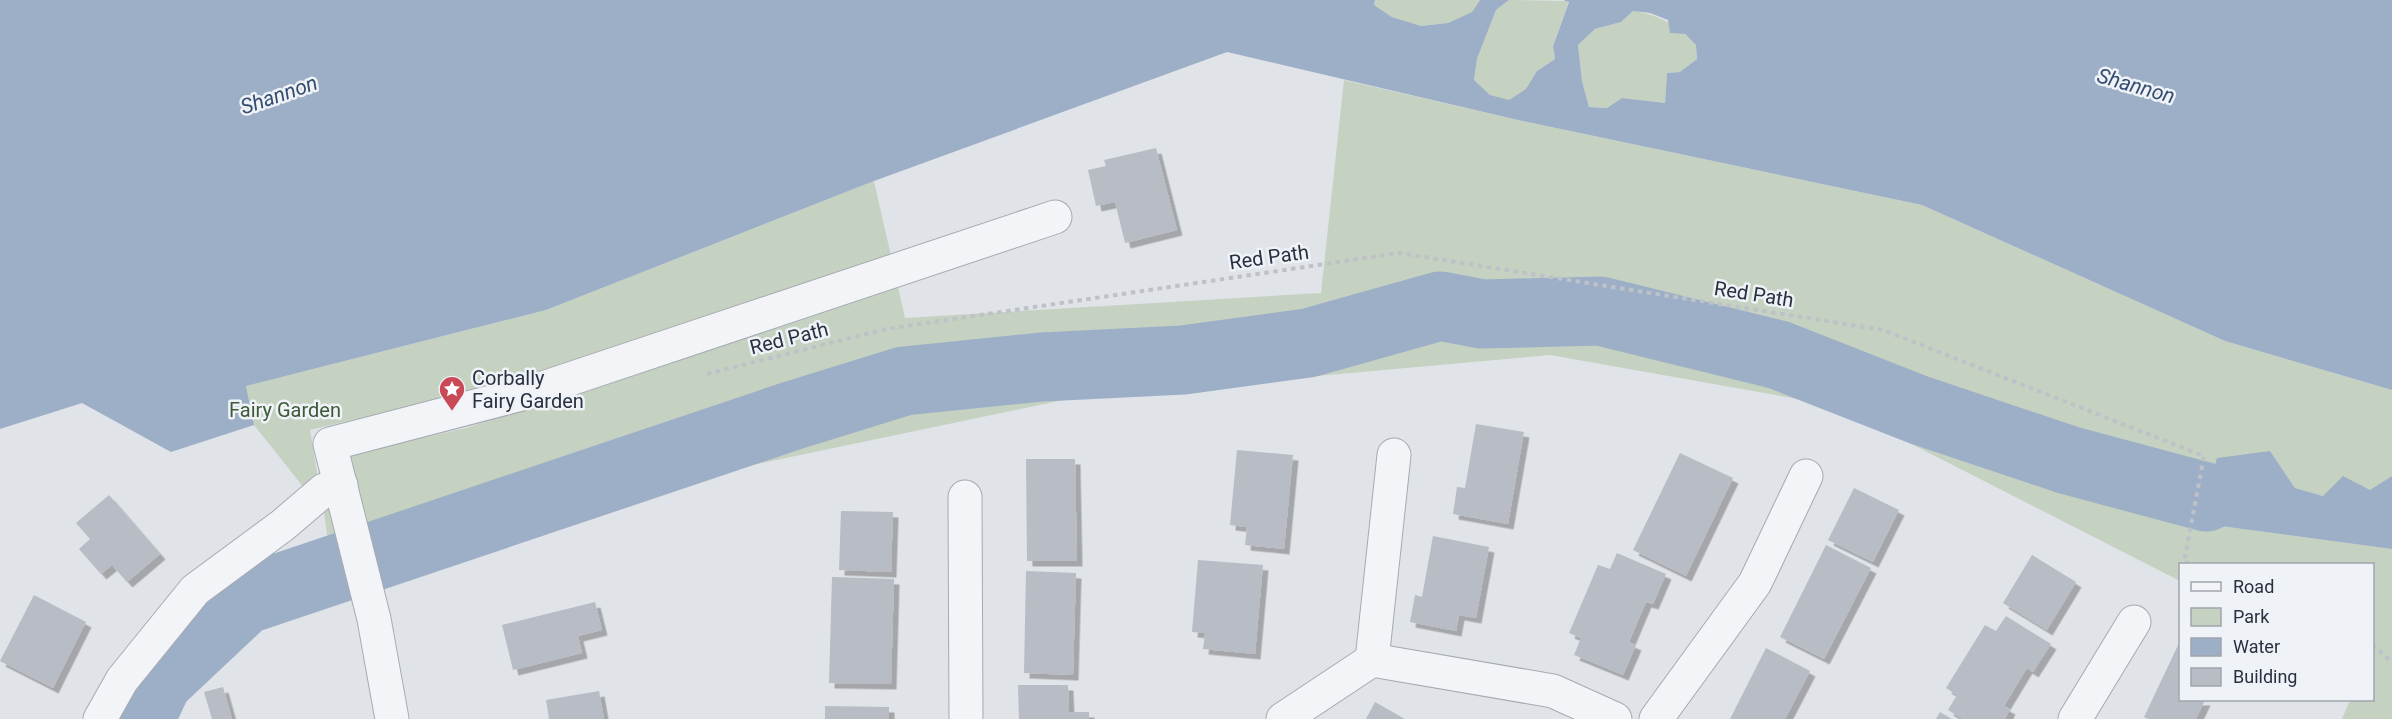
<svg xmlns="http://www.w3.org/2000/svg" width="2392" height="719" viewBox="0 0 2392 719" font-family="Roboto,sans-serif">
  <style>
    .green { fill: #c5d2c1; fill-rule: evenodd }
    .water { fill: #9cafc7; fill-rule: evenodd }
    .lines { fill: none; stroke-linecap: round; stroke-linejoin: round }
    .river { stroke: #9cafc7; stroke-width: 69 }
    .building { fill: #b7bcc5; filter: url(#shadow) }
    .minor-casing { stroke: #a5aab2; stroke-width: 35 }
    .path { stroke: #bec1c7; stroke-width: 4; stroke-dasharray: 4.5 4.5; stroke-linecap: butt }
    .minor { stroke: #f2f4f7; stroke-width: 33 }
    .labels { text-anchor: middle; stroke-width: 5; stroke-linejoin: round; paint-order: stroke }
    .street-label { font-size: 20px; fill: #29303f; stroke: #eff2f6 }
    .poi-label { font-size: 20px; fill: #29303f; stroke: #eff2f6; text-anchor: start }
    .park-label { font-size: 20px; fill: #3c5a37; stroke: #eff2f6 }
    .water-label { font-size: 21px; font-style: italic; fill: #354d71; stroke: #eff2f6 }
  </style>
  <defs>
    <filter id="shadow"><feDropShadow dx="5.5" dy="5.5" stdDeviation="0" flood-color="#0004"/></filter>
  </defs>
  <rect width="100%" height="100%" fill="#e0e3e8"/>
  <!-- green -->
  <g class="green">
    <polygon points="1375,0 1480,0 1472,12 1448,23 1421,26 1392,17 1374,5"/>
    <polygon points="1509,0 1569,1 1553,45 1555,59 1537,71 1527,89 1509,101 1490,95 1474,80 1477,59 1496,10"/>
    <path d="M1633,11C1661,15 1677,26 1696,45L1697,59L1680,72L1667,73L1665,103L1622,98L1608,108L1589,107L1582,81L1578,45L1595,29L1621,22Z"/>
    <path d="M1344,80L1518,120L1922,205L2225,341L2392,390V476L2370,491L2323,496L2295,488L2270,451L2205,524L2392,549V719H2342L2350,700H2372V564H2180V581L1837,406L1550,355L1073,398L609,495L336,594L324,513L254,425L246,386L546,310L874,181L905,318L1321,293ZM560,370L565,395L466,428L348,455L351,489L324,513L310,430Z"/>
  </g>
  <!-- water -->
  <g class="water">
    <path d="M0,0H1375L1374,5L1392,17L1421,26L1448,23L1472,12L1480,0H1509L1496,10L1477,59L1474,80L1490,95L1509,100L1526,89L1537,71L1555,59L1553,46L1569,2L1563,0H2392V390L2225,341L1922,205L1518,120L1227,52L874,181L546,310L246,386L254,425L171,452L82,403L0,429ZM1633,11L1650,13L1668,20L1670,33L1685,34L1696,45L1697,59L1680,72L1667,73L1665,103L1622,98L1607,108L1589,107L1582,81L1578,45L1595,29L1621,22Z"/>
    <polygon points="2270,451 2295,488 2323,496 2343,476 2370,490 2392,476 2392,549 2205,524 2206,497 2217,458"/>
  </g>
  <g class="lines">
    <!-- river -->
    <polyline class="river" points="140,719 158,681 244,600 791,416 904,381 1042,367 1183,360 1308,343 1440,306 1482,314 1600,311 1779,355 1919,410 2068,460 2206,497"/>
  </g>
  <!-- building -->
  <g class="building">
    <polygon points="1156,148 1177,230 1125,243 1115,202 1096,206 1088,170 1106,166 1104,160"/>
    <polygon points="1476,424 1524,432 1508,524 1453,514 1457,487 1465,488"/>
    <polygon points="1237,450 1293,455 1284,549 1245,545 1247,527 1230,525"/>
    <polygon points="1680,453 1733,478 1686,576 1633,550"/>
    <polygon points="1026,459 1075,459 1077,561 1027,561"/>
    <polygon points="1854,488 1899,510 1873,562 1828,540"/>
    <polygon points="109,495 160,554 127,582 112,565 101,574 79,549 90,539 76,523"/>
    <polygon points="841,511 893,512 891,572 839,570"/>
    <polygon points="1433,536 1489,547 1476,618 1459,615 1456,631 1410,622 1415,595 1422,597"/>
    <polygon points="1826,545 1871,568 1824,659 1780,637"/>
    <polygon points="1617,553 1666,574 1653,604 1646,602 1629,642 1636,645 1623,675 1574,655 1581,638 1569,633 1598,565 1610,569"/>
    <polygon points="2032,555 2076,582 2047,630 2003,603"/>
    <polygon points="1198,560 1263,565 1255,654 1203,649 1205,633 1192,632"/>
    <polygon points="1026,571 1076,573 1073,675 1024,673"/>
    <polygon points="832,577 894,579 891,684 829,683"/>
    <polygon points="34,595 86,622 53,688 0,661"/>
    <polygon points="595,602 602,630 578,636 582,653 513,670 502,625"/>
    <polygon points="2006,616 2051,644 2033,672 2027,668 2004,706 2010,709 2005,719 1963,719 1948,710 1957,695 1946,688 1985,625 1996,631"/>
    <polygon points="2180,641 2180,700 2205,700 2196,719 2148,719 2144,717"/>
    <polygon points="1766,648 1810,671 1785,719 1730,719"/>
    <polygon points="1018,685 1068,685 1069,712 1089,712 1089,719 1019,719"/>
    <polygon points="223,687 232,719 212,719 204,692"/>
    <polygon points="599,691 604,719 549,719 546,700"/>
    <polygon points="1375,702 1405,719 1366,719"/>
    <polygon points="825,706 889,707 889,719 825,719"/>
    <polygon points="1940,712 1952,719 1936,719"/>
  </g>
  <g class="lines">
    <!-- minor casing -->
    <g class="minor-casing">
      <g id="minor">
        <polyline points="965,497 966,719"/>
        <polyline points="1372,660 1394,455"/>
        <polyline points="100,719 122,680 195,590 283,525 324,490 341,485"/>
        <polyline points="392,719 374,619 330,444 537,390 1055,217"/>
        <polyline points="1283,719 1372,660 1553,691 1615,719"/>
        <polyline points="1656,719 1755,583 1806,476"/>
        <polyline points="2075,719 2134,622"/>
      </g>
    </g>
    <!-- path -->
    <g class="path">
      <polyline points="707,374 886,329 1399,253 1883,330 2204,456 2184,562 2192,564"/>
      <polyline points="2372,645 2392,662"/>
    </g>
    <!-- minor -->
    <use href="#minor" class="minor"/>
  </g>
  <!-- icons -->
  <defs>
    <g id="sight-pin" transform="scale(1.35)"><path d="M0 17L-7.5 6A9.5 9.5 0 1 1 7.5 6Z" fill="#c94957" stroke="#eff2f6"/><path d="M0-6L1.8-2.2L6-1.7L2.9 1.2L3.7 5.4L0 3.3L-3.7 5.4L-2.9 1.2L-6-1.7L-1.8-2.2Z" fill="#fff"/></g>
  </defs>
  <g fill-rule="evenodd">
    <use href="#sight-pin" x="452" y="389"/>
  </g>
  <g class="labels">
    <!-- street labels -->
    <g class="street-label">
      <text transform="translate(1269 257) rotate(-8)" y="7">Red Path</text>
      <text transform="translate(1754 294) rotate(9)" y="7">Red Path</text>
      <text transform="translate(789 338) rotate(-14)" y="7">Red Path</text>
    </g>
    <!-- poi labels -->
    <g class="poi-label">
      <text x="472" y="385">Corbally<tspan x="472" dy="23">Fairy Garden</tspan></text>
    </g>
    <!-- park labels -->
    <g class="park-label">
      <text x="285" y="417">Fairy Garden</text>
    </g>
    <!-- water labels -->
    <g class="water-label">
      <text transform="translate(2136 86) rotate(16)" y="7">Shannon</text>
      <text transform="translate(279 95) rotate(-19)" y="7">Shannon</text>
    </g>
  </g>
  <!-- legend -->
  <rect x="2179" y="563" width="195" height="138" fill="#eff2f6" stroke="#a0a4ad" stroke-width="1.5"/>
  <rect x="2191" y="582" width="30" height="9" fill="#f2f4f7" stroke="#a0a4ad" stroke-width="1.5"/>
  <text x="2233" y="593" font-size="18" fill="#29303f">Road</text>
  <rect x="2191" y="608" width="30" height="18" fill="#c5d2c1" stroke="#a0a4ad" stroke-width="1.5"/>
  <text x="2233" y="623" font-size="18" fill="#29303f">Park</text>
  <rect x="2191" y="638" width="30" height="18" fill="#9cafc7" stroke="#a0a4ad" stroke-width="1.5"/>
  <text x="2233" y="653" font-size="18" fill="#29303f">Water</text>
  <rect x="2191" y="668" width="30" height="18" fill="#b7bcc5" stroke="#a0a4ad" stroke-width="1.5"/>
  <text x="2233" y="683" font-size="18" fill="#29303f">Building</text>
</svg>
